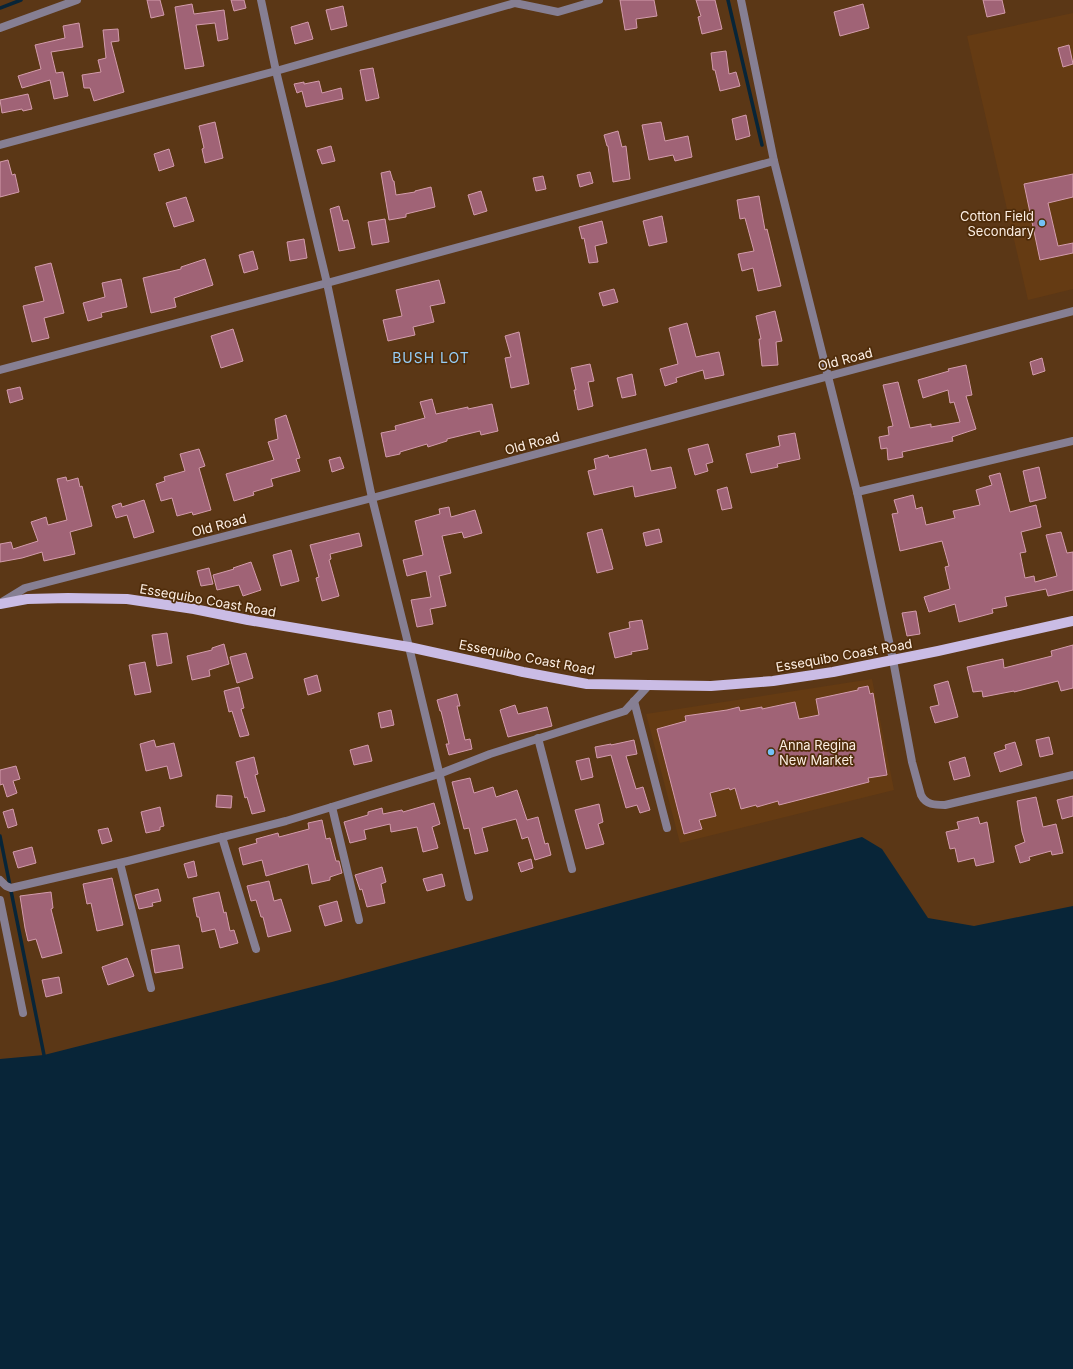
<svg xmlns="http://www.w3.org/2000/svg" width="1073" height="1369" viewBox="0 0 1073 1369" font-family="Inter,sans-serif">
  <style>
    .built { fill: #653b13 }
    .water { fill: #082538 }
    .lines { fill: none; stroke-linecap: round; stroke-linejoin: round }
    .stream { stroke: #082538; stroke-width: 3.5 }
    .building { fill: #a06376; stroke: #d39cac }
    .street { stroke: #867f93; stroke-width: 8 }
    .primary { stroke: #cabce5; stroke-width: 10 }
    .poi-dot { fill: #73c1f6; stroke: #4f2c0a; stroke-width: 1.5 }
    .labels { text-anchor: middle; stroke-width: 3.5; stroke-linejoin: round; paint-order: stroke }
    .poi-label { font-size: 13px; fill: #fceee3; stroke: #4f2c0a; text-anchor: end }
    .street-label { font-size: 13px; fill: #fceee3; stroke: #4f2c0a }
    .neighbourhood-label { font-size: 14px; letter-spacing: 1px; fill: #96cdf5; stroke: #4f2c0a }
  </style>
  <rect width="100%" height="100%" fill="#5b3716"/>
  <!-- built -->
  <g class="built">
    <polygon points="1073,13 1073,289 1028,300 967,36"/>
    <polygon points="872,679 894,790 680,843 646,714"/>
  </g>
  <!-- water -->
  <polygon class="water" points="862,837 882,849 928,918 974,926 1073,906 1073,1369 0,1369 0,1059 44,1055 332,982"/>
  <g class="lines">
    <!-- stream -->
    <g class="stream">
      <polyline points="728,0 762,145"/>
      <polyline points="0,8 21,0"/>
      <polyline points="0,836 44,1055"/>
    </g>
  </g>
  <!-- building -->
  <g class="building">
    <polygon points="147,0 160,0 164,15 151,18"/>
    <polygon points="231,0 244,0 246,8 234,11"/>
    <polygon points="620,0 654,0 657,16 636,19 637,28 625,30"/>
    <polygon points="696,0 715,0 722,29 702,34 698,17 701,16"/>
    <polygon points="983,0 1002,0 1005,13 987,17"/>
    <polygon points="192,4 194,14 224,10 228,39 218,41 215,23 196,25 204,66 185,69 175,7"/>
    <polygon points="863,4 869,28 840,36 834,12"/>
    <polygon points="343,6 347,26 331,30 326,10"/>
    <polygon points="308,22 313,39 295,44 291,27"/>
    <polygon points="79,23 83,47 51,52 56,73 63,72 68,96 54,99 50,80 22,88 18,76 41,69 35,45 65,38 63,26"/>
    <polygon points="118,29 119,41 111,42 124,92 94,101 90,88 84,88 82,75 101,72 98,60 106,58 103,30"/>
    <polygon points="1069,45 1073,64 1063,67 1058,48"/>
    <polygon points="726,51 729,74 736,72 740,86 720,91 715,70 713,70 711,53"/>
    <polygon points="373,68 379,98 366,101 360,70"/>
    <polygon points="319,81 322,93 341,88 343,99 306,107 302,91 297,93 294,84 304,82 304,84"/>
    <polygon points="28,94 32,109 23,111 22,109 2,113 0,100"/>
    <polygon points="746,115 750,136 736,140 732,119"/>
    <polygon points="215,122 223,158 205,163 202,149 204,148 199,126"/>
    <polygon points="661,122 665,141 688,136 692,157 675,161 673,155 649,160 642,125"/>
    <polygon points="618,131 622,147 626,146 630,179 613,182 608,146 607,146 604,135"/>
    <polygon points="331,146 335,161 322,164 317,150"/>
    <polygon points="169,149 174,166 159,171 154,154"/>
    <polygon points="8,160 12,175 15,174 19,192 0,197 0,162"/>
    <polygon points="390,171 393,181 394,181 396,195 415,192 415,191 431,187 435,207 406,214 406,217 389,220 381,173"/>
    <polygon points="590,172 593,183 580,187 577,175"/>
    <polygon points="1073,174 1073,197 1048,203 1058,246 1073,243 1073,253 1040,260 1024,184"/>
    <polygon points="543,176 546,189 536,191 533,178"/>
    <polygon points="481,191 487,211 474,215 468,195"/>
    <polygon points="759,196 765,230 767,229 781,286 758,291 753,268 742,271 738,254 754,251 745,218 740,219 737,200"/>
    <polygon points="186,197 194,221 174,227 166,203"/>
    <polygon points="339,206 343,221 348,220 355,248 339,251 330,209"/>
    <polygon points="662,216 667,242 649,246 643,221"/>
    <polygon points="385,219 389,242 372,245 368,222"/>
    <polygon points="602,221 607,243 595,246 598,262 589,263 584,238 582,239 579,227"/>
    <polygon points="304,239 307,258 290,261 287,242"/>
    <polygon points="253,251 258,269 244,273 239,255"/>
    <polygon points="205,259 213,285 174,298 176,307 151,313 143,278 181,269 181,267"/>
    <polygon points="51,263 64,313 44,318 49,338 32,342 23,306 44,301 35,267"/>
    <polygon points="121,279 127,307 101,313 102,317 88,321 83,303 105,297 102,283"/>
    <polygon points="439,280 445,303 430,306 434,322 413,327 415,335 388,341 383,320 402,316 396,290"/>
    <polygon points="614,289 618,302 603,306 599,293"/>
    <polygon points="775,311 782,341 776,342 778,365 762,366 759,339 761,339 756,316"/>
    <polygon points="687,323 696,357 719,352 724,375 705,379 703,370 676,378 677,382 665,386 660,369 678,364 669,328"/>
    <polygon points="233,329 243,361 221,368 211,336"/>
    <polygon points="519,332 529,384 511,388 505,358 511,357 505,336"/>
    <polygon points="1042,358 1045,371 1033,375 1030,362"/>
    <polygon points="590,364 594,381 588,382 593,406 578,410 574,390 576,390 571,368"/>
    <polygon points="966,365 972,395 966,396 976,429 952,437 953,441 902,452 903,457 888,460 887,448 881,449 879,437 889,435 888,427 893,426 883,385 898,382 910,428 931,424 931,427 960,422 954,402 950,403 948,390 923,398 918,380 949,371 948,369"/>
    <polygon points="632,374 636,395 622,398 617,378"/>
    <polygon points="20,387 23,399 10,403 7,390"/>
    <polygon points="432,399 436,414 468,407 468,409 492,404 498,431 481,435 480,431 447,439 447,441 428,447 427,444 400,452 400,454 386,457 381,433 396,430 395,426 425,418 420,402"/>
    <polygon points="286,415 300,458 296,459 300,471 271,479 273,486 253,492 254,495 234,501 226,474 274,460 268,442 278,439 275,419"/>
    <polygon points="795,433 800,459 777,464 778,467 751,473 746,454 780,446 778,436"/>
    <polygon points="708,444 713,462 706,464 708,471 695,475 688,449"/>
    <polygon points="199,449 205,466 199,468 211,510 193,515 192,512 177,516 172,498 161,501 156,484 165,481 164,477 185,471 180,454"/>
    <polygon points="646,449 651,471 671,467 676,488 635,497 633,486 594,495 588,471 596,469 594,459 608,455 609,458"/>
    <polygon points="340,457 344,468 332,472 329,460"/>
    <polygon points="1039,467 1046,498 1030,502 1023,471"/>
    <polygon points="1000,473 1010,512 1036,505 1041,527 1021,532 1026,552 1020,553 1025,578 1034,576 1035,582 1057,576 1046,535 1061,532 1067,553 1073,552 1073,590 1048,596 1046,589 1005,597 1007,606 992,609 993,613 959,622 955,604 929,612 924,597 950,589 945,567 949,566 942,541 900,551 892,514 898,513 894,500 913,495 916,509 922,507 926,525 955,518 953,511 980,505 976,490 992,485 989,476"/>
    <polygon points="66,477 67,481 78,478 80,487 82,486 92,526 70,532 75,554 44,561 42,552 22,558 0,562 0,544 11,542 13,549 38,541 31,522 46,517 48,525 67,520 57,479"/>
    <polygon points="727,487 732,508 722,510 717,490"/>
    <polygon points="144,500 154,532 134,538 127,515 116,518 112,506 121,503 122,507"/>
    <polygon points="449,507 451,517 475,510 482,533 464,538 462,532 442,536 451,573 439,576 446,606 430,609 433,624 417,627 411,600 431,597 426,571 407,576 403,560 423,555 415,521 440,514 439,509"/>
    <polygon points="602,529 613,569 597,573 587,533"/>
    <polygon points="659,529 662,542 646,546 643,533"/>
    <polygon points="359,533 362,546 330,554 331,559 329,560 339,596 322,601 316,578 319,577 310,545"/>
    <polygon points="291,550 299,581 281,586 273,555"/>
    <polygon points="251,562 261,590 243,596 239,585 217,590 213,575 234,569 233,568"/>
    <polygon points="209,568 213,584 201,586 197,571"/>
    <polygon points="916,611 920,634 907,636 902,613"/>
    <polygon points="642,620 648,649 631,652 632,654 615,658 609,633 630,628 629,622"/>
    <polygon points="167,633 172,663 157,666 152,635"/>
    <polygon points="224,644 229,664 209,670 210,676 192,680 187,656 212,650 212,648"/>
    <polygon points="1073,645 1073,688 1061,691 1058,681 1014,692 1014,691 983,697 982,691 973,692 967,667 1003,659 1004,668 1052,656 1051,651"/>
    <polygon points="246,653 253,678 237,683 230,657"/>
    <polygon points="145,662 151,692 135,695 129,665"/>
    <polygon points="317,675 321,691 308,695 304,679"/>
    <polygon points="948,681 958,717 935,723 930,707 939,705 934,685"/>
    <polygon points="868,686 870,694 873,693 887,775 868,778 869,782 779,805 778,801 757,807 756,805 741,809 735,788 730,790 729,788 710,793 716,816 699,820 702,829 684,834 657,729 686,721 685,716 727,710 739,707 740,711 762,707 762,709 795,702 799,719 819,715 816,699 858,690 858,688"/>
    <polygon points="239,687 244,708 241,709 249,735 240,737 232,711 229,712 224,691"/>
    <polygon points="457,694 460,706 457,706 465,740 470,739 472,749 449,755 446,744 449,744 441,711 440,711 437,700"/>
    <polygon points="515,705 518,714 547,707 552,726 508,737 500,710"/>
    <polygon points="391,710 394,725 381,728 378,713"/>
    <polygon points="1049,737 1053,754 1040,757 1036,740"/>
    <polygon points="154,740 156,747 174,743 182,776 170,779 167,766 146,771 140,744"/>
    <polygon points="634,740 637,754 626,756 636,789 643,787 650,810 640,813 637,805 626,808 611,755 597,758 595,747 611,744 611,745"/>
    <polygon points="1015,742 1022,765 1000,772 994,753 1006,749 1005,745"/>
    <polygon points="368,745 372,761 354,765 350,750"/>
    <polygon points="254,757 258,774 255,775 265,811 252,814 247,797 245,798 236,762"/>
    <polygon points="965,757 970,776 954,780 949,762"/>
    <polygon points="589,758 593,777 581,780 576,761"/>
    <polygon points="16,766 20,779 13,781 17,793 7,797 3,784 0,785 0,770"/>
    <polygon points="470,778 474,793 493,787 496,797 517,790 527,820 538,817 545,844 548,843 551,855 535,860 528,837 522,839 516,819 482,828 488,851 475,854 469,828 464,829 452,782"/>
    <polygon points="217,795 232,796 231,808 216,807"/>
    <polygon points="1073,796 1073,816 1062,819 1057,800"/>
    <polygon points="1036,797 1043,827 1056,824 1063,853 1052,855 1051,851 1029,857 1030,860 1020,863 1015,846 1025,842 1022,832 1017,801"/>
    <polygon points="434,803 440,824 432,827 438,848 423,852 417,827 391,832 390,824 364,830 366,839 350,843 344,822 368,815 368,812 382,808 383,814 402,810 403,812"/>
    <polygon points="599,804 603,822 598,824 604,844 586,849 575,810"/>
    <polygon points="160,807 164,826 160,827 160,830 146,833 141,812"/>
    <polygon points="13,809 17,825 8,828 3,812"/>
    <polygon points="978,817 980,824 987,822 994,862 976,866 974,858 958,862 955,848 950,849 946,832 959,829 957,822"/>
    <polygon points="322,820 326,839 330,838 336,861 339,861 342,873 330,877 330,880 312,884 308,864 266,876 262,860 243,865 239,848 257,843 256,839 278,833 279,837 309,829 308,823"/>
    <polygon points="108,828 112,841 102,844 98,830"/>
    <polygon points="32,847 36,863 18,868 13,852"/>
    <polygon points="531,859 533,868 521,872 518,863"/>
    <polygon points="194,861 197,876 188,878 184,864"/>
    <polygon points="382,867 386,882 381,884 385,903 367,907 362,889 360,890 355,875"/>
    <polygon points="442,874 445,886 427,891 423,879"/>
    <polygon points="112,878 123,925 97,931 91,903 87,904 83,884"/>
    <polygon points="269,881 274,901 281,899 291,931 268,937 263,917 261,917 256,900 251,901 247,886"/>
    <polygon points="158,889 161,901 152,903 153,906 139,909 135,895"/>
    <polygon points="51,892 53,908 51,909 62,953 42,958 36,939 28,941 25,928 20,896"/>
    <polygon points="219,892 224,913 226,912 230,931 234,930 238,943 220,948 215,929 202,932 199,917 197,917 193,898"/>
    <polygon points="337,901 342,921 325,926 319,906"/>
    <polygon points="179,945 183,968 155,973 151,950"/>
    <polygon points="127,958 134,976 108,985 102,967"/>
    <polygon points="59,977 62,993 46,997 42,980"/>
  </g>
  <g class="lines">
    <!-- street -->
    <g class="street">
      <polyline points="261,0 276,71 327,283 372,498 409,647 469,897"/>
      <path d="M741,0L774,161L857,492L893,660L912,762L921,795C926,805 935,805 945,805L1073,775"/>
      <polyline points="0,28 77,0"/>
      <polyline points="0,145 276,71 515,3 558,12 599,0"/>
      <polyline points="0,370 327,283 774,161"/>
      <polyline points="857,492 1073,441"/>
      <polyline points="2,602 25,588 372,498 1073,311"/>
      <polyline points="634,701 667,828"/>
      <polyline points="538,738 572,869"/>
      <polyline points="332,807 359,920"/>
      <polyline points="222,837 256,949"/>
      <polyline points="120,863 151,988"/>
      <polyline points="0,880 6,886 11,888 128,861 286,821 439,774 490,754 625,711 649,685"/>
      <polyline points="0,900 23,1013"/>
    </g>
    <!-- primary -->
    <polyline class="primary" points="0,604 27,599 68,598 127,599 194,609 248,620 409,647 523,672 587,684 711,686 773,681 833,672 938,651 1073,621"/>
  </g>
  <!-- markers -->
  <g class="poi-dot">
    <circle cx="1042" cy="223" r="4"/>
    <circle cx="771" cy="752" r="4"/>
  </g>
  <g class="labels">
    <!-- poi labels -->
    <g class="poi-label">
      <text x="1034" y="221">Cotton Field<tspan x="1034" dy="15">Secondary</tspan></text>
      <text x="779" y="750" text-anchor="start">Anna Regina<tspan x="779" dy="15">New Market</tspan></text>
    </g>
    <!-- street labels -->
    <g class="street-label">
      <text transform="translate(845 359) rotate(-15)" y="5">Old Road</text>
      <text transform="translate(532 443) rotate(-15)" y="5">Old Road</text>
      <text transform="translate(219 525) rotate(-15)" y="5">Old Road</text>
      <text transform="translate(208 600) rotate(10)" y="5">Essequibo Coast Road</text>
      <text transform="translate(844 655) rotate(-10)" y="5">Essequibo Coast Road</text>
      <text transform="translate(527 657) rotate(11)" y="5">Essequibo Coast Road</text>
    </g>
    <!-- neighbourhood labels -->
    <g class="neighbourhood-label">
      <text x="431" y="363">BUSH LOT</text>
    </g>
  </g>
</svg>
